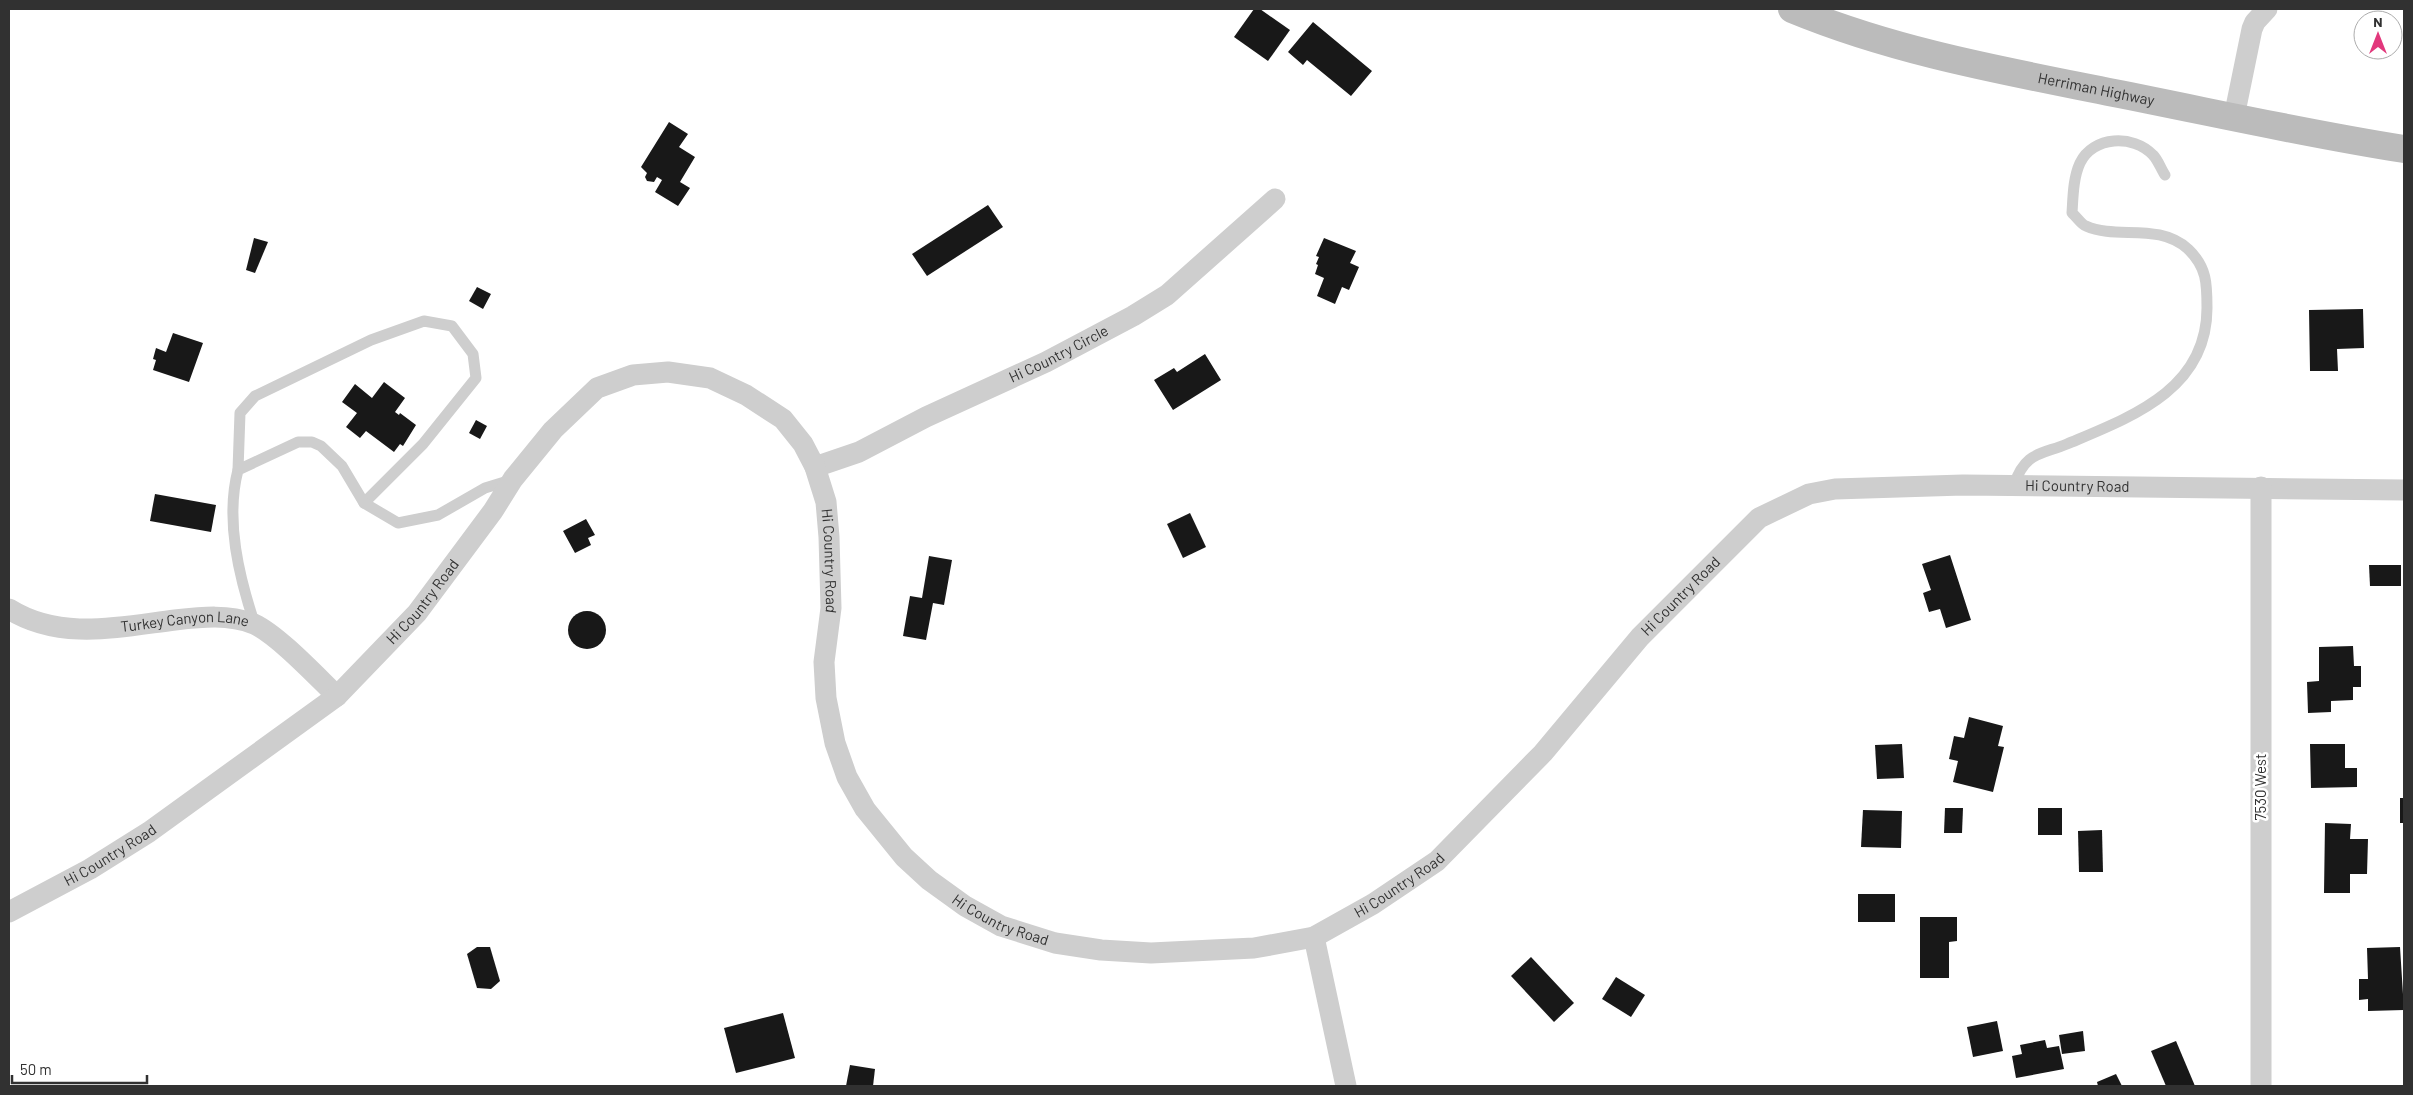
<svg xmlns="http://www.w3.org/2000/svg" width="2413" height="1095" viewBox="0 0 2413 1095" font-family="Barlow,sans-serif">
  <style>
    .building { fill: #181818 }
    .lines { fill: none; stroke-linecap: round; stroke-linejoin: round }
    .service { stroke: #cecece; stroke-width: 11 }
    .minor { stroke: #cecece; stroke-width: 21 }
    .secondary { stroke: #bbb; stroke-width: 28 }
    .labels { text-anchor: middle; stroke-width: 5; stroke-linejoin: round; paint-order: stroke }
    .street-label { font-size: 15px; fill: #313131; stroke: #fff }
  </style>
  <rect width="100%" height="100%" fill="#fff"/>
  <!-- building -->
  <g class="building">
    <polygon points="1254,9 1260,9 1290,30 1268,61 1234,37"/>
    <polygon points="1313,22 1372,71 1351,96 1307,60 1303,65 1288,52"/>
    <polygon points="669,122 688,134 679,147 695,157 680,182 690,188 678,206 655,192 662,180 657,177 654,182 647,181 645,177 647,173 641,167"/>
    <polygon points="988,205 1003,227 927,276 912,254"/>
    <polygon points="254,238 268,242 255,273 246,270"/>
    <polygon points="1324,238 1356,251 1350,263 1359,267 1349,290 1342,287 1335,304 1317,296 1324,278 1315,274 1318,265 1316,264 1319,257 1316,256"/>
    <polygon points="477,287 491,294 483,309 469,301"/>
    <polygon points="2363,309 2364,348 2337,349 2338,371 2310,371 2309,310"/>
    <polygon points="173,333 203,343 189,382 153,370 156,360 153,359 156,348 166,352"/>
    <polygon points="1205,354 1221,380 1173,410 1154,380 1174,368 1177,372"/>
    <polygon points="384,382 405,398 395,412 399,415 400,413 416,425 403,446 400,444 394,452 366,431 360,438 346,427 357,413 342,402 355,384 372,398"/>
    <polygon points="476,420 487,426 480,439 469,433"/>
    <polygon points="155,494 216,505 211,532 150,521"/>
    <polygon points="1190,513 1206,547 1183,558 1167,524"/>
    <polygon points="586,519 595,535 588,538 591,545 575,553 563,531"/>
    <polygon points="1950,555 1971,620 1946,628 1940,609 1929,612 1923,593 1931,590 1922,564"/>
    <polygon points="929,556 952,560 944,605 933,603 926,640 903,636 910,596 922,598"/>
    <polygon points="2369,565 2401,565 2401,586 2370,586"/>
    <circle cx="587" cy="630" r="19"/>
    <polygon points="2353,646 2354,666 2361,666 2361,687 2353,687 2353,700 2331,701 2331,712 2308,713 2307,682 2319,681 2319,647"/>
    <polygon points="1969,717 2003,726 1998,746 2004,747 1993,792 1953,782 1958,761 1949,759 1954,736 1964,738"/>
    <polygon points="1902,744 1904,778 1877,779 1875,745"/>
    <polygon points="2310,744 2345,744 2345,768 2357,768 2357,787 2311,788"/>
    <rect x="2400" y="798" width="4" height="25"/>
    <polygon points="1945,808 1963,808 1962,833 1944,833"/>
    <rect x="2038" y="808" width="24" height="27"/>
    <polygon points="1863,810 1902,811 1901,848 1861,847"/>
    <polygon points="2325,823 2351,824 2350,839 2368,839 2367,874 2350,874 2350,893 2324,893"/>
    <polygon points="2102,830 2103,872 2079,872 2078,831"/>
    <rect x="1858" y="894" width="37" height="28"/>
    <polygon points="1920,917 1957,917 1957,941 1949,942 1949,978 1920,978"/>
    <polygon points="477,947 490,947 500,981 491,989 477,988 467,954"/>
    <polygon points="2400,947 2404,1010 2368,1011 2368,999 2359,1000 2359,979 2368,979 2367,948"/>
    <polygon points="1531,957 1574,1003 1554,1022 1511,976"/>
    <polygon points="1616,977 1645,995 1631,1017 1602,999"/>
    <polygon points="783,1013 795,1058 736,1073 724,1028"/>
    <polygon points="1997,1021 2003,1051 1973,1057 1967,1027"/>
    <polygon points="2083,1031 2085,1051 2062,1054 2059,1035"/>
    <polygon points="2045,1040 2047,1048 2059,1046 2064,1069 2016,1078 2012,1056 2022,1054 2020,1045"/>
    <polygon points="2176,1041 2195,1086 2166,1086 2151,1051"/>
    <polygon points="850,1065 875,1069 873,1086 846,1086"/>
    <polygon points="2116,1074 2122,1086 2098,1086 2097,1082"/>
  </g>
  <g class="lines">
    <!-- service -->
    <g class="service">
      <polyline points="238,470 240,413 255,396 371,340 424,321 452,326 473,354 476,378 423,444 364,503"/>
      <path d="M2014,485C2025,452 2040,455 2067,444C2131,417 2207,390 2207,308C2207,284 2207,267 2188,249C2158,222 2117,240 2086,226C2081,224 2077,217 2072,213C2073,198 2073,178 2080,163C2093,136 2133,134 2153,155C2158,160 2161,169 2165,175"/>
      <path d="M255,625C239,577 225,520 238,470L298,442H312L321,446L342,466L364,503L398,523L438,515L485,488L511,480"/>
    </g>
    <!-- minor -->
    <g class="minor">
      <polyline points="2234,117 2252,29 2255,22 2267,9"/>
      <path id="s1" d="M815,467L859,452L926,417L1046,362L1133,316L1167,295L1275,199"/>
      <path id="s2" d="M9,609C60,641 119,627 175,620C202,617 229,614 254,624C278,635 317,677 337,696"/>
      <path id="s3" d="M9,912L90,869L149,832L337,696L417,613L493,511L513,479L553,430L597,388L633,375L668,372L710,378L746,395L783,419L803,444L815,467L826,502L829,537L831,608L824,662L826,698L835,743L847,777L865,809L904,857L929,880L965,906L1001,926L1055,943L1101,950L1151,953L1254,948L1314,937L1373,904L1437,861L1543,753L1640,637L1759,518L1809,494L1835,489L1963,485L2404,490"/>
      <polyline points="1314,937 1346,1086"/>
      <polyline points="2261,1086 2261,487"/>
    </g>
    <!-- secondary -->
    <path class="secondary" id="s4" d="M1792,9C1896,52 2005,71 2114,93C2211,112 2307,134 2404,149"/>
  </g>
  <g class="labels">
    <!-- street labels -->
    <g class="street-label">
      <text dy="5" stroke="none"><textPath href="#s4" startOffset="315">Herriman Highway</textPath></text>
      <text dy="5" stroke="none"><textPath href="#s1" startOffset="269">Hi Country Circle</textPath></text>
      <text dy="5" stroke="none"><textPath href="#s3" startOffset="2846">Hi Country Road</textPath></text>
      <text dy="5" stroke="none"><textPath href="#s3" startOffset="1151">Hi Country Road</textPath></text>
      <text dy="5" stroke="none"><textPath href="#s3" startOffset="2411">Hi Country Road</textPath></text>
      <text dy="5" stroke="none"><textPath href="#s3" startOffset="521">Hi Country Road</textPath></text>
      <text dy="5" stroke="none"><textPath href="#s2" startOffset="180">Turkey Canyon Lane</textPath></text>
      <text transform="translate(2261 787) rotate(-90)" y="5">7530 West</text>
      <text dy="5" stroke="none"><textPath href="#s3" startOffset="116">Hi Country Road</textPath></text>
      <text dy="5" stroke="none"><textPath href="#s3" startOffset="2006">Hi Country Road</textPath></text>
      <text dy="5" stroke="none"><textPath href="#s3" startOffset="1586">Hi Country Road</textPath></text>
    </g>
  </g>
  <!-- border -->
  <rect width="2413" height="1095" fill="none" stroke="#313131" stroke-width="20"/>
  <!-- north arrow -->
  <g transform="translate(2378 35)"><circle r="24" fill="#ffffff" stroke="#adadad"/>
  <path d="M0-4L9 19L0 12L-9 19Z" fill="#e2387c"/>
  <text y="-8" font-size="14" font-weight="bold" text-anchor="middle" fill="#313131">N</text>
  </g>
  <!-- scale -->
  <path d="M12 1075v8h135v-8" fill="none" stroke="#313131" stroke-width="2.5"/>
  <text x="20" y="1075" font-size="15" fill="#313131" stroke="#ffffff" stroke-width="4" paint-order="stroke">50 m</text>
</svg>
